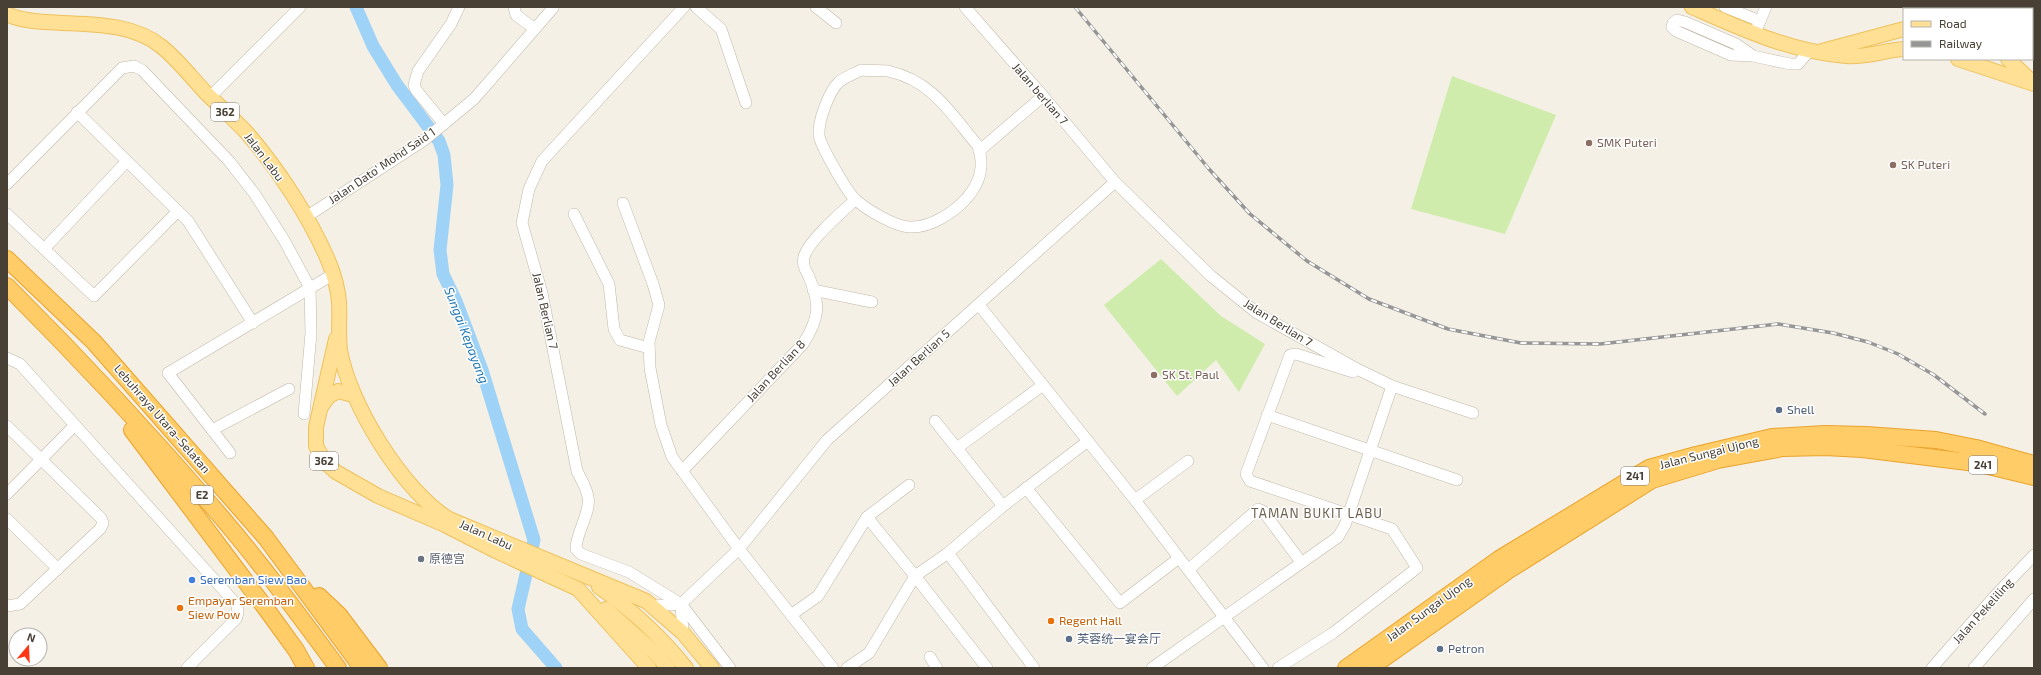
<svg xmlns="http://www.w3.org/2000/svg" width="2041" height="675" viewBox="0 0 2041 675" font-family="'Exo 2','Noto Sans SC',sans-serif">
  <style>
    .grass { fill: #cfecac }
    .lines { fill: none; stroke-linecap: round; stroke-linejoin: round }
    .river { stroke: #9ed2f6; stroke-width: 13 }
    .minor-casing { stroke: #c1b8a8; stroke-width: 12 }
    .major-casing { stroke: #eec15b; stroke-width: 16 }
    .highway-casing { stroke: #eaa32b; stroke-width: 18 }
    .minor { stroke: #fff; stroke-width: 11 }
    .major { stroke: #ffe095; stroke-width: 14 }
    .highway { stroke: #ffcc67; stroke-width: 16 }
    .rail-casing { stroke: #969696; stroke-width: 3.5 }
    .rail { stroke: #fff; stroke-width: 2; stroke-dasharray: 6; stroke-linecap: butt }
    .education-dot { fill: #8d6e63; stroke: #fff; stroke-width: 1.5 }
    .service-dot { fill: #5c6f8a; stroke: #fff; stroke-width: 1.5 }
    .worship-dot { fill: #6b7280; stroke: #fff; stroke-width: 1.5 }
    .shop-dot { fill: #3f7fe0; stroke: #fff; stroke-width: 1.5 }
    .food-dot { fill: #e8710a; stroke: #fff; stroke-width: 1.5 }
    .labels { text-anchor: middle; stroke-width: 3; stroke-linejoin: round; paint-order: stroke }
    .shield { fill: #fff; stroke: #7f7972; stroke-width: 1 }
    .shield-label { font-size: 11px; font-weight: bold; fill: #484035 }
    .street-label { font-size: 12px; fill: #484035; stroke: #fff }
    .education-label { font-size: 12px; fill: #785e54; stroke: #fff; text-anchor: start }
    .service-label { font-size: 12px; fill: #4e5e75; stroke: #fff; text-anchor: start }
    .worship-label { font-size: 12px; fill: #5b616d; stroke: #fff; text-anchor: start }
    .shop-label { font-size: 12px; fill: #366cbe; stroke: #fff; text-anchor: start }
    .food-label { font-size: 12px; fill: #c56008; stroke: #fff; text-anchor: start }
    .water-label { font-size: 13px; font-style: italic; fill: #2478b4; stroke: #fff }
    .neighbourhood-label { font-size: 13px; letter-spacing: 1px; fill: #6c5e4b; stroke: #fff }
  </style>
  <rect width="100%" height="100%" fill="#f5f0e6"/>
  <!-- grass -->
  <g class="grass">
    <polygon points="1452,76 1556,115 1505,234 1411,209"/>
    <polygon points="1161,259 1221,316 1265,344 1239,392 1216,360 1177,396 1104,305"/>
  </g>
  <g class="lines">
    <!-- river -->
    <polyline class="river" points="356,7 373,46 397,85 439,141 444,155 447,185 440,250 443,274 456,301 482,370 534,540 518,609 522,629 556,668"/>
    <!-- minor casing -->
    <g class="minor-casing">
      <g id="minor">
        <polyline points="514,7 516,15 535,29"/>
        <path d="M684,7L542,161L529,189L522,223L542,293L577,471C581,479 587,489 588,497C591,513 576,532 576,549L581,554L629,572L681,604L730,668"/>
        <polyline points="696,7 721,29 746,103"/>
        <polyline points="816,7 836,23"/>
        <polyline points="965,7 1043,96 1115,182 1211,276 1257,313 1359,370 1392,386 1473,413"/>
        <polyline points="1725,7 1760,21"/>
        <polyline points="2014,7 2015,9"/>
        <polyline points="1757,28 1766,7"/>
        <polyline points="2032,38 2034,40"/>
        <polyline points="1753,56 1736,44 1685,22 1677,20 1673,23 1672,27 1676,31 1731,55 1753,56 1790,64 1798,64 1810,50"/>
        <path d="M861,70C870,71 880,70 888,71C933,81 951,114 978,146C985,167 980,183 966,199C953,213 930,228 910,227C896,227 867,210 856,200C848,194 820,145 819,135C818,121 829,91 839,82C845,77 854,74 861,70Z"/>
        <polyline points="210,97 300,7"/>
        <polyline points="77,112 188,221 253,323"/>
        <polyline points="444,124 416,90 414,85 418,71 451,24 459,7"/>
        <polyline points="979,151 1043,96"/>
        <polyline points="7,184 122,68 134,66 142,70 229,161 254,193 284,240 310,288 311,333 304,414"/>
        <polyline points="623,203 653,284 659,305 649,342 650,368 661,425 672,457 739,549 833,668"/>
        <polyline points="7,214 94,296 178,211"/>
        <polyline points="574,214 609,284 614,329 620,340 649,348"/>
        <polyline points="306,217 423,141 474,99 553,8"/>
        <polyline points="44,249 127,161"/>
        <polyline points="813,290 872,302"/>
        <polyline points="979,305 1135,500 1263,668"/>
        <polyline points="7,358 20,364 237,605 238,613 236,619 187,668"/>
        <polyline points="1267,415 1457,480"/>
        <polyline points="935,421 1003,506"/>
        <polyline points="7,426 101,518 103,523 100,529 20,604 7,606"/>
        <polyline points="212,430 289,389"/>
        <polyline points="957,448 1043,385"/>
        <polyline points="230,453 168,373 332,275"/>
        <path d="M682,471L803,344C819,319 821,305 809,277C806,270 802,266 804,257C808,241 842,212 855,200"/>
        <polyline points="1026,488 1120,603 1179,558"/>
        <polyline points="7,494 75,425"/>
        <polyline points="1135,500 1188,461"/>
        <polyline points="867,517 915,576 987,668"/>
        <polyline points="7,519 58,569"/>
        <polyline points="948,553 1034,668"/>
        <polyline points="1188,570 1258,509 1263,511 1301,562"/>
        <polyline points="681,604 683,633"/>
        <polyline points="654,606 681,604 739,549 827,440 1115,182"/>
        <polyline points="791,615 818,596 867,517 909,485"/>
        <polyline points="930,657 937,668"/>
        <polyline points="847,668 869,653 915,576 948,553 1003,506 1088,441"/>
        <polyline points="1152,668 1338,537 1345,525 1392,386"/>
        <polyline points="1278,668 1333,633 1417,568 1392,529 1250,481 1246,474 1290,355 1296,354 1353,372"/>
        <polyline points="1932,668 1994,597 2034,555"/>
        <polyline points="1974,668 2034,599"/>
      </g>
    </g>
    <!-- major casing -->
    <g class="major-casing">
      <g id="major">
        <path d="M1692,7C1742,29 1791,52 1846,56C1865,58 1885,50 1904,49"/>
        <polyline points="1981,9 1982,7"/>
        <path d="M7,14C18,20 33,21 46,22C85,25 131,21 162,47C178,60 191,77 205,92C219,106 234,119 247,133C278,169 309,216 328,260C333,272 338,289 339,302C340,318 338,334 340,350C349,403 402,490 449,519L646,601L683,633L712,668"/>
        <polyline points="1822,51 1904,29"/>
        <polyline points="1958,59 2034,84"/>
        <polyline points="2008,59 2032,82"/>
        <polyline points="336,339 316,427 316,446 324,461 336,472 378,496 445,525 496,551 578,589 649,668"/>
        <polyline points="321,407 328,397 338,391 353,395"/>
        <path d="M599,587C631,609 662,638 686,668"/>
        <polyline points="606,609 654,652 668,668"/>
      </g>
    </g>
    <!-- highway casing -->
    <g class="highway-casing">
      <g id="highway">
        <polyline points="7,259 94,342 266,538 362,668"/>
        <path d="M7,286C80,359 150,434 217,512C260,562 299,615 338,668"/>
        <polyline points="132,430 267,610 296,650 306,668"/>
        <polyline points="319,596 339,615 379,668"/>
        <polyline points="1346,668 1499,559 1649,468 1696,455 1772,437 1825,434 1866,435 1936,440 1976,448 2034,464"/>
        <polyline points="1370,668 1509,570 1652,480 1718,460 1783,448 1825,447 1862,449 1976,463 2034,477"/>
      </g>
    </g>
    <!-- minor -->
    <use href="#minor" class="minor"/>
    <!-- major -->
    <use href="#major" class="major"/>
    <!-- highway -->
    <use href="#highway" class="highway"/>
    <!-- rail casing -->
    <g class="rail-casing">
      <polyline id="rail" points="1075,7 1209,169 1250,214 1307,261 1369,299 1448,329 1521,343 1600,344 1778,324 1833,333 1868,342 1898,354 1934,375 1985,414"/>
    </g>
    <!-- rail -->
    <use href="#rail" class="rail"/>
  </g>
  <!-- markers -->
  <g class="education-dot">
    <circle cx="1589" cy="143" r="4"/>
    <circle cx="1893" cy="165" r="4"/>
    <circle cx="1154" cy="375" r="4"/>
  </g>
  <g class="service-dot">
    <circle cx="1779" cy="410" r="4"/>
    <circle cx="1069" cy="639" r="4"/>
    <circle cx="1440" cy="649" r="4"/>
  </g>
  <circle class="worship-dot" cx="421" cy="559" r="4"/>
  <circle class="shop-dot" cx="192" cy="580" r="4"/>
  <g class="food-dot">
    <circle cx="180" cy="608" r="4"/>
    <circle cx="1051" cy="621" r="4"/>
  </g>
  <g class="labels">
    <!-- shield labels -->
    <g class="shield">
      <rect x="211" y="103" width="28" height="18" rx="3"/>
      <rect x="310" y="452" width="28" height="18" rx="3"/>
      <rect x="1969" y="456" width="28" height="18" rx="3"/>
      <rect x="1621" y="467" width="28" height="18" rx="3"/>
      <rect x="191" y="486" width="22" height="18" rx="3"/>
    </g>
    <g class="shield-label">
      <text x="225" y="116">362</text>
      <text x="324" y="465">362</text>
      <text x="1983" y="469">241</text>
      <text x="1635" y="480">241</text>
      <text x="202" y="499">E2</text>
    </g>
    <!-- street labels -->
    <g class="street-label">
      <text transform="translate(1040 94) rotate(49)" y="4">Jalan berlian 7</text>
      <text transform="translate(264 157) rotate(53)" y="4">Jalan Labu</text>
      <text transform="translate(382 166) rotate(-34)" y="4">Jalan Dato' Mohd Said 1</text>
      <text transform="translate(545 311) rotate(77)" y="4">Jalan Berlian 7</text>
      <text transform="translate(1278 323) rotate(32)" y="4">Jalan Berlian 7</text>
      <text transform="translate(919 358) rotate(-42)" y="4">Jalan Berlian 5</text>
      <text transform="translate(776 371) rotate(-47)" y="4">Jalan Berlian 8</text>
      <text transform="translate(162 419) rotate(49)" y="4">Lebuhraya Utara–Selatan</text>
      <text transform="translate(1709 453) rotate(-14)" y="4">Jalan Sungai Ujong</text>
      <text transform="translate(486 535) rotate(24)" y="4">Jalan Labu</text>
      <text transform="translate(1429 609) rotate(-36)" y="4">Jalan Sungai Ujong</text>
      <text transform="translate(1983 611) rotate(-48)" y="4">Jalan Pekeliling</text>
    </g>
    <!-- education labels -->
    <g class="education-label">
      <text x="1597" y="147">SMK Puteri</text>
      <text x="1901" y="169">SK Puteri</text>
      <text x="1162" y="379">SK St. Paul</text>
    </g>
    <!-- service labels -->
    <g class="service-label">
      <text x="1787" y="414">Shell</text>
      <text x="1077" y="643">芙蓉统一宴会厅</text>
      <text x="1448" y="653">Petron</text>
    </g>
    <!-- worship labels -->
    <g class="worship-label">
      <text x="429" y="563">原德宫</text>
    </g>
    <!-- shop labels -->
    <g class="shop-label">
      <text x="200" y="584">Seremban Siew Bao</text>
    </g>
    <!-- food labels -->
    <g class="food-label">
      <text x="188" y="605">Empayar Seremban<tspan x="188" dy="14">Siew Pow</tspan></text>
      <text x="1059" y="625">Regent Hall</text>
    </g>
    <!-- water labels -->
    <g class="water-label">
      <text transform="translate(467 335) rotate(69)" y="5">Sungai Kepayang</text>
    </g>
    <!-- neighbourhood labels -->
    <g class="neighbourhood-label">
      <text x="1317" y="518">TAMAN BUKIT LABU</text>
    </g>
  </g>
  <!-- border -->
  <rect width="2041" height="675" fill="none" stroke="#484035" stroke-width="16"/>
  <!-- legend -->
  <rect x="1903" y="8" width="130" height="52" fill="#ffffff" stroke="#b6b3ae"/>
  <rect x="1911" y="21" width="20" height="6" fill="#ffe095" stroke="#b6b3ae"/>
  <text x="1939" y="28" font-size="12" fill="#484035">Road</text>
  <rect x="1911" y="41" width="20" height="6" fill="#969696" stroke="#b6b3ae"/>
  <text x="1939" y="48" font-size="12" fill="#484035">Railway</text>
  <!-- north arrow -->
  <g transform="translate(28 647) rotate(19)"><circle r="19" fill="#ffffff" stroke="#b6b3ae"/>
  <path d="M0-3L7 15L0 10L-7 15Z" fill="#ff3513"/>
  <text y="-6" font-size="11" font-weight="bold" text-anchor="middle" fill="#484035">N</text>
  </g>
</svg>
